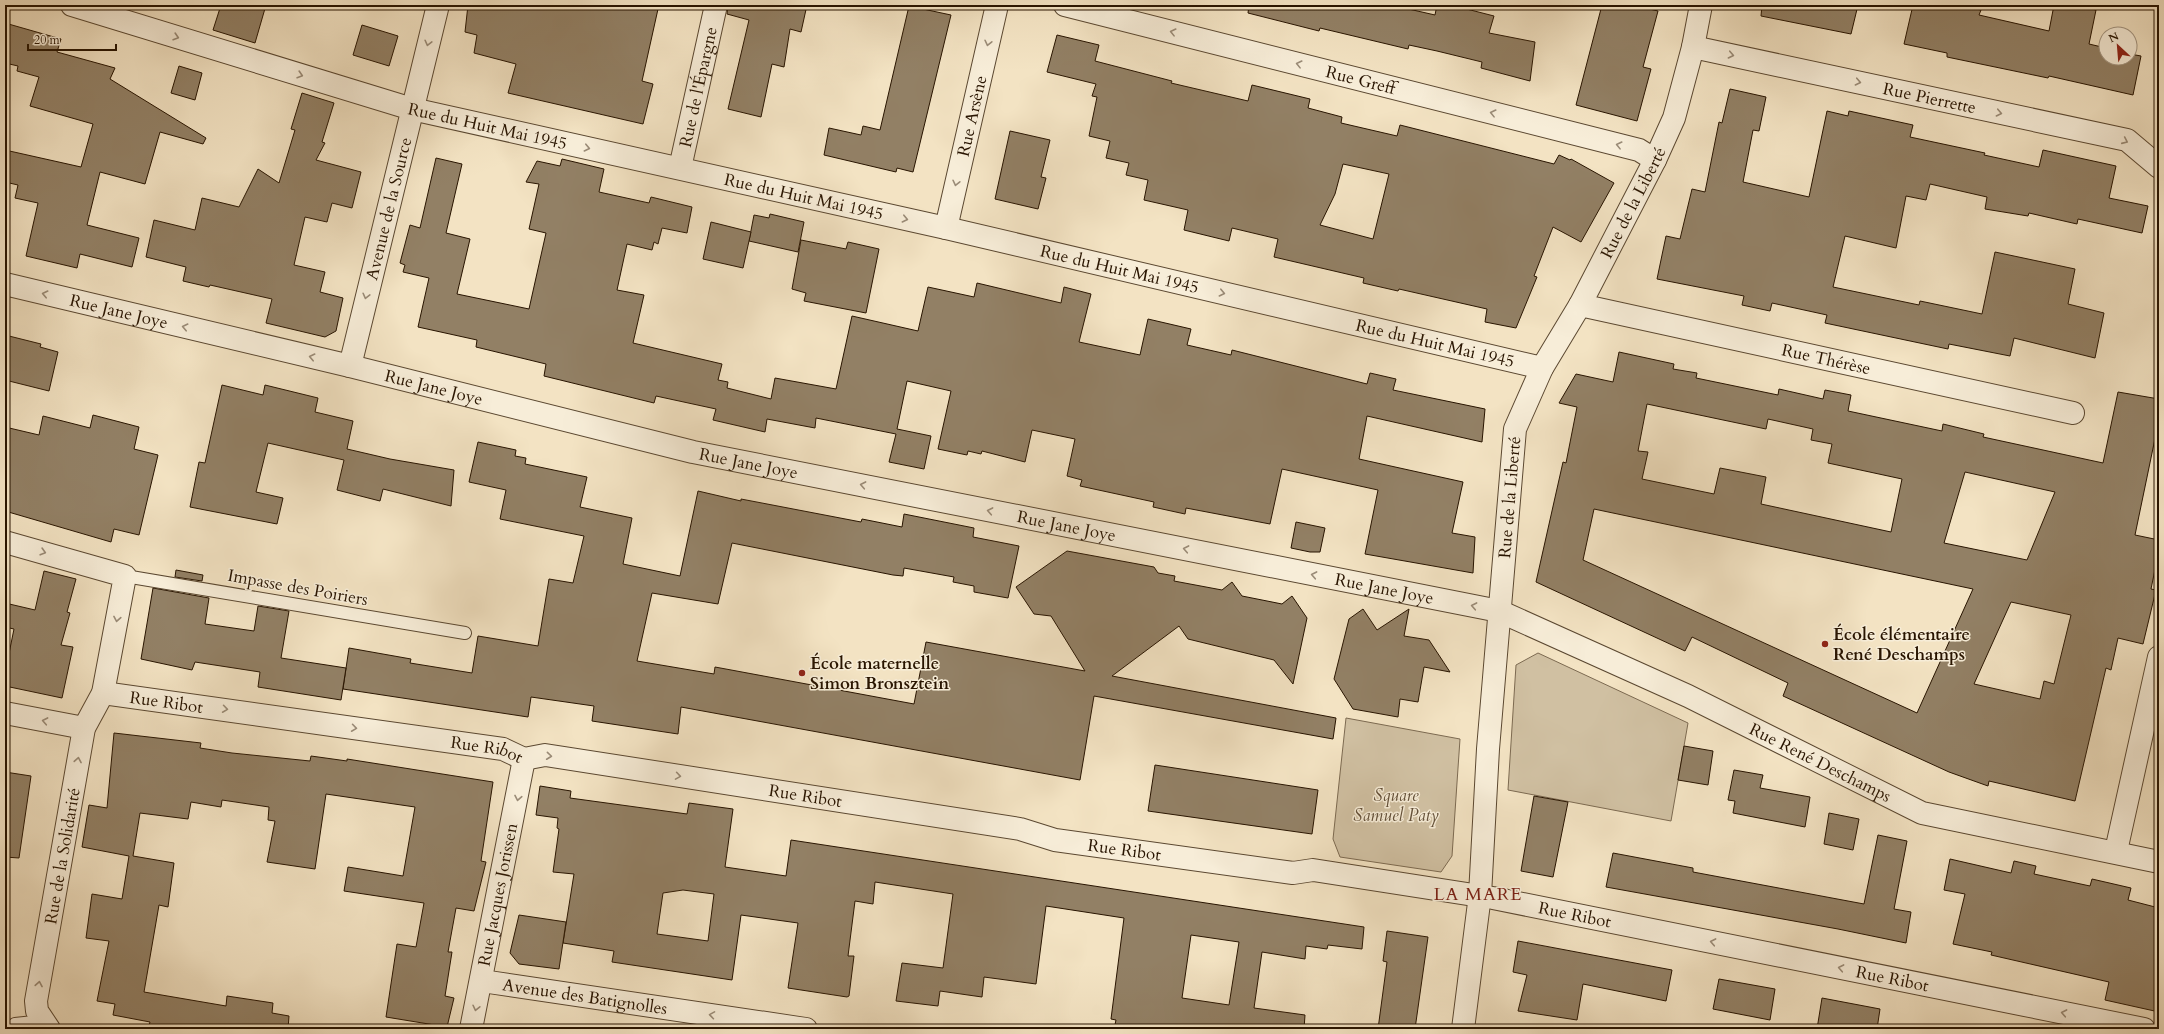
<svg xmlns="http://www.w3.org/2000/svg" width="2164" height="1034" viewBox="0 0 2164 1034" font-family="Cardo,serif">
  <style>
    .green { fill: #d0c0a2; stroke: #7c6a51 }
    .building { fill: #928065; stroke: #281400; fill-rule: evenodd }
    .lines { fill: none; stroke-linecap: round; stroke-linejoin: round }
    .service-casing { stroke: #5b4831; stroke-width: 14 }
    .minor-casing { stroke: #5b4831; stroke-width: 24 }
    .tertiary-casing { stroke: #5b4831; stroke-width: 24 }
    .service { stroke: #f7edd8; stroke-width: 12 }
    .minor { stroke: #f7edd8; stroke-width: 22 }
    .tertiary { stroke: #f7edd8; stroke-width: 22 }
    .oneway { stroke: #9a8b77 }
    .poi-dot { fill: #8f2418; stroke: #f7edd8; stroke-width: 1.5 }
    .labels { text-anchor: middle; stroke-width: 3; stroke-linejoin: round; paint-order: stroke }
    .street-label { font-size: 17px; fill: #281400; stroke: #f7edd8 }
    .poi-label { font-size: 17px; font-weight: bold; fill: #281400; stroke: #f7edd8; text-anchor: start }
    .park-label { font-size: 17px; font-style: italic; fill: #635039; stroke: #f7edd8 }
    .neighbourhood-label { font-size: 18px; letter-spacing: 1px; fill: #7a1f14; stroke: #f7edd8 }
  </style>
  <rect width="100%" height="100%" fill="#f3e3c3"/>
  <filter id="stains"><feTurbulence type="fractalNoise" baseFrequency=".005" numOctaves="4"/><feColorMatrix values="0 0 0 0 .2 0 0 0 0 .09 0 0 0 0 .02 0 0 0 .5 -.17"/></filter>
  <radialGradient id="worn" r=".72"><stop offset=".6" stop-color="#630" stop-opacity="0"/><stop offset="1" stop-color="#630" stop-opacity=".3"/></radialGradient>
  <!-- green -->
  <g class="green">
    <polygon points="1538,653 1688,723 1671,821 1508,790 1516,665"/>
    <polygon points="1346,718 1460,739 1452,856 1441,872 1340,857 1333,839"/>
  </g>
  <!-- building -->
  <g class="building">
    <polygon points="221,5 266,5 255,43 213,30"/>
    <polygon points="468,5 644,5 658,9 642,81 653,84 643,124 508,93 516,64 474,53 477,35 465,32"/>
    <polygon points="728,5 807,5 801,32 790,29 784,67 772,64 761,117 728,109 749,20 727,14"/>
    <polygon points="1249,5 1391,5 1435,15 1437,5 1451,5 1494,16 1489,33 1535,42 1530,81 1481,68 1482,62 1437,51 1409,45 1408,49 1320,28 1319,31 1248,13"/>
    <polygon points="1602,5 1633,5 1658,11 1643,67 1651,69 1637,121 1576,105"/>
    <polygon points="1762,5 1858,5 1851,34 1761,16"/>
    <polygon points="1913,5 1958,5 1981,10 1979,15 2049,31 2054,5 2072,5 2096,10 2089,44 2106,48 2106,58 2130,58 2130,54 2141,56 2133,95 2049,76 2048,78 1947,57 1947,53 1904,44"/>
    <polygon points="909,6 951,15 913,172 897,168 896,172 824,155 829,128 861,135 863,126 880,130"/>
    <polygon points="5,23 61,39 57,52 115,68 110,79 206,138 203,144 160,132 145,184 100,172 87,225 139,238 132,267 80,254 77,268 26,256 38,203 15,198 18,185 5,182 5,150 81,167 93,124 30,106 39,77 17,71 18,66 5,63"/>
    <polygon points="362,25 398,36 389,66 353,55"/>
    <path d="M1057,35L1099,45L1095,61L1172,81L1171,83L1248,101L1252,85L1310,99L1308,108L1342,117L1341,123L1397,136L1400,125L1554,164L1559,155L1570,160L1571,159L1614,183L1581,242L1553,227L1534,276L1537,277L1516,328L1485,322L1487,309L1399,289L1398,291L1363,283L1364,278L1274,257L1278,239L1232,228L1229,241L1184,230L1188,210L1144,200L1148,180L1126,175L1129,163L1106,158L1110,141L1089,136L1097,97L1092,96L1096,84L1047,72ZM1343,164L1389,174L1373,239L1320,225L1335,194Z"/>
    <polygon points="179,66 202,73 195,100 171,93"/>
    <polygon points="1730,89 1766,97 1759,131 1753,130 1743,182 1809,197 1827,111 1848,116 1849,111 1913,125 1910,137 1985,153 1984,155 2039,167 2043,150 2116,166 2109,198 2148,206 2142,233 2078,219 2077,224 2029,213 2028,216 1985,209 1987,197 1930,184 1926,200 1906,196 1896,248 1845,236 1833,287 1919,305 1920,301 1982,314 1995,252 2075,269 2068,304 2104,313 2095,358 2014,338 2010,356 1949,344 1948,349 1825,323 1827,315 1772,303 1770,311 1742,305 1744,296 1657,279 1666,236 1680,239 1692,189 1705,192 1719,122 1722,123"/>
    <polygon points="302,93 334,103 322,142 325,143 316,160 361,172 352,208 332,203 327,222 305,217 294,265 325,272 320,292 343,298 336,331 325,337 266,323 272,299 210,285 209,287 183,281 186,267 146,257 154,220 195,230 202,198 239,207 258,169 279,183 295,130 291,129"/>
    <polygon points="1010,131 1050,140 1041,177 1046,178 1038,209 995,199"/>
    <polygon points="436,158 462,164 446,233 470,239 457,294 529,309 546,233 529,229 539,184 526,182 537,161 560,166 562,159 604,169 599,192 649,203 651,197 692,207 687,233 662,228 658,244 654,242 652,250 627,244 617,290 644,295 633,343 722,364 718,380 728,382 727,388 771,399 775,378 836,389 852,316 918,331 928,287 974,297 977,283 1061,303 1064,287 1091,294 1079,342 1140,355 1148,319 1191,329 1187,345 1231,355 1232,350 1367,384 1370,373 1396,379 1393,390 1485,409 1482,442 1367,416 1359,459 1463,482 1452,533 1475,537 1473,573 1365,554 1378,490 1282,469 1270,524 1186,508 1185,514 1153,507 1154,502 1080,486 1082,480 1067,476 1075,439 1032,430 1025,462 982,451 981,454 968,451 967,455 938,449 951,391 907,381 897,429 931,436 924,469 889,462 896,434 816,418 815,428 767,419 765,432 713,420 716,409 656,396 654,403 544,376 546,364 476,347 477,340 418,327 429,278 403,272 405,265 400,263 410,225 420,228"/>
    <polygon points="770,214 804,222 798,252 749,241 754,215 769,218"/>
    <polygon points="711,222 751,232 743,268 703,259"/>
    <polygon points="801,240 846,249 848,242 879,249 866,313 804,301 806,293 792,289"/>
    <polygon points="5,335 41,344 40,347 58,352 49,391 5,380"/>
    <path d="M1619,352L1674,364L1673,369L1697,373L1696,378L1778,395L1779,389L1823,399L1825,390L1851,395L1848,411L1942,431L1943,424L1984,434L1983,437L2103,463L2118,392L2159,399V430L2157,429L2135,535L2159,540V550L2151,589L2156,590L2143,644L2118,638L2111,670L2106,668L2075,801L1989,781L1988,786L1949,772L1783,696L1788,683L1692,637L1685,651L1536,582L1563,462L1566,463L1577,407L1559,403L1576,374L1613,382ZM1647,404L1766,429L1768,419L1813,429L1811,440L1832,444L1828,463L1902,479L1891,532L1761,504L1766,477L1720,468L1714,494L1642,479L1648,452L1638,451ZM1965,472L2055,492L2027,560L1944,543ZM1594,509L1973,589L1917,713L1583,560ZM2011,602L2071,615L2054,684L2044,681L2040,699L1974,684Z"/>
    <polygon points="222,385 263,395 265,385 318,398 315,412 353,421 347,449 390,459 454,470 451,506 383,489 380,501 337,490 344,460 268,443 256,492 283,498 277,524 190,507 199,462 205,463"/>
    <polygon points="93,415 139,427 134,449 158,455 139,535 114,529 111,542 5,511 5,427 39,435 43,416 90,428"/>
    <polygon points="478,442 516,450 515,456 526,458 525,464 587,477 580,507 632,518 623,564 680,576 698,491 741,501 741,499 861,522 862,519 902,527 904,514 974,528 973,537 1019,546 1008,598 974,592 974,586 953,582 954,577 904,568 903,576 893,575 732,543 718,604 652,593 637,661 714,674 715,667 914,704 926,642 1085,671 1051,616 1034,614 1016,587 1067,551 1154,567 1158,573 1175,576 1174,581 1222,590 1232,582 1242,596 1282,604 1292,596 1307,618 1293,684 1274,660 1188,639 1179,626 1112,676 1336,718 1333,739 1094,696 1080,780 681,707 678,734 592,721 594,706 531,697 528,717 343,689 349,648 411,659 410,663 472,673 478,636 538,646 549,579 573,583 584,536 500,519 506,490 469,482"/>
    <polygon points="1296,522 1325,528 1320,552 1310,552 1291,548"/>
    <polygon points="176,570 203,575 202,581 175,577"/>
    <polygon points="44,571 76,579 67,612 70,613 61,645 73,647 62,698 5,686 5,673 14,629 5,627 5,603 35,610"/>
    <polygon points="153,588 209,598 205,624 254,631 258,606 289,611 281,658 346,668 341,700 258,687 260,672 195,662 192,670 141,659"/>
    <polygon points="1363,609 1377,630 1409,609 1404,636 1429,640 1450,672 1424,667 1418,702 1400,699 1398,717 1353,709 1334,679 1349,619"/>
    <polygon points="114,733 201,743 200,748 232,753 310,761 311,756 347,761 347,759 493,782 481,861 486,862 474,911 456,908 448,952 452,952 445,996 454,998 447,1027 386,1017 397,944 416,947 424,903 344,891 348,867 403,876 415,807 326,794 315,869 267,862 275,821 268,820 269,807 222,800 221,807 191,802 188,819 140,813 133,856 174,863 168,907 159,905 144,992 226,1006 227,996 273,1003 272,1013 289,1016 288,1029 148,1029 150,1022 113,1015 115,1004 97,1001 109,941 86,938 92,894 122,899 129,856 82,847 89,805 107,808"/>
    <polygon points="1684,746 1713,751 1708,785 1678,780"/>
    <polygon points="1155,765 1318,790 1312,834 1148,811"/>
    <polygon points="1734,770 1763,775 1760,788 1810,797 1805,827 1733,813 1735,801 1728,800"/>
    <polygon points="5,772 31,776 19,858 5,857"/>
    <path d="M540,786L571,791L570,798L687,814L689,803L733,809L725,867L786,876L791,840L1364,927L1362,949L1328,945L1327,949L1306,946L1305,959L1262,952L1254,1008L1305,1015L1304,1029H1114L1116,1020L1111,1019L1124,918L1046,906L1036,984L984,977L982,997L940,991L938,1006L896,1001L902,963L943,968L953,894L875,882L873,904L855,901L848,956H854L849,996L847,997L788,988L798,923L741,915L732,980L612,962L614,951L563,943L574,874L553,872L559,829L557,828L558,818L536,815ZM683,890L714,894L708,941L657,934L663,893ZM1191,935L1239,942L1229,1005L1182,998Z"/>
    <polygon points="1534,796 1568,802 1553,877 1521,871"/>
    <polygon points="1829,813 1859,819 1853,850 1824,844"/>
    <polygon points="1878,835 1907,841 1894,909 1911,912 1906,943 1838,929 1606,887 1613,853 1693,868 1693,872 1864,904"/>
    <polygon points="1950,859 2011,873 2014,861 2036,866 2034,874 2090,886 2092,879 2131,888 2128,900 2159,908 2159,1012 2105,1000 2109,982 1991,955 1992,952 1953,944 1965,894 1944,890"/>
    <polygon points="519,915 566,922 559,969 519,964 510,953"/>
    <polygon points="1387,931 1428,937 1415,1029 1378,1029 1387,962 1383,961"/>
    <polygon points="1518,941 1672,970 1666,1001 1583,984 1577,1020 1518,1011 1527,975 1513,972"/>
    <polygon points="1719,979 1775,989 1770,1020 1713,1009"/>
    <polygon points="1822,998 1880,1009 1877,1029 1817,1029"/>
  </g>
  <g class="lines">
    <!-- service casing -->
    <g class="service-casing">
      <g id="service">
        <polyline points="125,576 465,633"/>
        <polyline points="8,1029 15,1024 43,1021"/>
      </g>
    </g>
    <!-- minor casing -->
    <g class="minor-casing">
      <g id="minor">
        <path id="s1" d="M72,5L412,109L946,228L1542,368"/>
        <path id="s2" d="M1065,5L1639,150L1655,160"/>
        <path id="s3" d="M1693,47L2127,140L2159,167"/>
        <path id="s4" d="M680,168L716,5"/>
        <path id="s5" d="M946,228L997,5"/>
        <path id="s6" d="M5,284L350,366L693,452L1499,611L1688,696L1922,813L2159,862"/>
        <path id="s7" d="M1580,305L2073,413"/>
        <path id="s8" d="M350,366L438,5"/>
        <polyline points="5,542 125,576 103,693 84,728 36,1001 37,1011 49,1029"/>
        <path id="s9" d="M103,693L503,749L524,759L545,755L1020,829L1055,840L1293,873L1313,870L1493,898L2144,1029"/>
        <polyline points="5,713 84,728"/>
        <polyline points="2116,851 2159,657"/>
        <path id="s10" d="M482,981L806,1029"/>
        <path id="s11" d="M471,1029L524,759"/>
      </g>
    </g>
    <!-- tertiary casing -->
    <g class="tertiary-casing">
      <g id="tertiary">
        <path id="s12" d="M1463,1029L1480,895L1488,749L1515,429L1542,368L1580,305L1655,160L1674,118L1693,47L1701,5"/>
      </g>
    </g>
    <!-- service -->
    <use href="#service" class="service"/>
    <!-- minor -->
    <use href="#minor" class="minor"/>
    <!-- tertiary -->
    <use href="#tertiary" class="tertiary"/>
  </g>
  <!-- one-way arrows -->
  <defs><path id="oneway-chevron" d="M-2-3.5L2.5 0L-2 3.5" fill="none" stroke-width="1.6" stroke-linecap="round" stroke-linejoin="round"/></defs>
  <g class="oneway">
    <use href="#oneway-chevron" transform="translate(1173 32) rotate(-166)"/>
    <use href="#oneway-chevron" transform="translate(176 37) rotate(17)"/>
    <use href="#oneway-chevron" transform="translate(428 43) rotate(104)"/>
    <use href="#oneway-chevron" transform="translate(988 43) rotate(103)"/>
    <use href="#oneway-chevron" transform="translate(1731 55) rotate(12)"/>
    <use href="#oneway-chevron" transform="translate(1299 64) rotate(-166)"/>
    <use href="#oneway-chevron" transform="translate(300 75) rotate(17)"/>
    <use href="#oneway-chevron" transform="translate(1858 82) rotate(12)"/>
    <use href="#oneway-chevron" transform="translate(1493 113) rotate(-166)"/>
    <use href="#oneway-chevron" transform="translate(1999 113) rotate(12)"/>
    <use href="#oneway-chevron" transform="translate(2125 141) rotate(24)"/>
    <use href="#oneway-chevron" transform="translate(1619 145) rotate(-166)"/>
    <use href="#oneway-chevron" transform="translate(587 148) rotate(13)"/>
    <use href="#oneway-chevron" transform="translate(956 183) rotate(103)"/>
    <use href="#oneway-chevron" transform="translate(905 219) rotate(13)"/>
    <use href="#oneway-chevron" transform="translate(1222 293) rotate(13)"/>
    <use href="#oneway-chevron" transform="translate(45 294) rotate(-167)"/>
    <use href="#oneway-chevron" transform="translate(366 296) rotate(104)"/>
    <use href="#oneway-chevron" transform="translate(185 327) rotate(-167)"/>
    <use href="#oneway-chevron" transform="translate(312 357) rotate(-167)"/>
    <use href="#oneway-chevron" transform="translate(863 485) rotate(-169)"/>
    <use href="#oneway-chevron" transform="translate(990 511) rotate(-169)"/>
    <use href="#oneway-chevron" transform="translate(1186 549) rotate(-169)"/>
    <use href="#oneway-chevron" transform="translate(43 552) rotate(16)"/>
    <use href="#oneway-chevron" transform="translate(1314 575) rotate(-169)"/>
    <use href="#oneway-chevron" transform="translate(1474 606) rotate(-169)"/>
    <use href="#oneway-chevron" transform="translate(117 619) rotate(100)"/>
    <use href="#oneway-chevron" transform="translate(225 709) rotate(8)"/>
    <use href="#oneway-chevron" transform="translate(45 721) rotate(-169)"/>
    <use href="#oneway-chevron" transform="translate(354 728) rotate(8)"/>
    <use href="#oneway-chevron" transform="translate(549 756) rotate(6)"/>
    <use href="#oneway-chevron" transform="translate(78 760) rotate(-80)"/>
    <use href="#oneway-chevron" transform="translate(678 776) rotate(9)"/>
    <use href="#oneway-chevron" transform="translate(518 798) rotate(101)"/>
    <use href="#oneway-chevron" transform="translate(1713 942) rotate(-169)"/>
    <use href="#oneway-chevron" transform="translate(1841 968) rotate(-169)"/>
    <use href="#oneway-chevron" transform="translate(39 984) rotate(-80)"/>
    <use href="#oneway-chevron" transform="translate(476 1008) rotate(103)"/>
    <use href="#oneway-chevron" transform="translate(2064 1013) rotate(-169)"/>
    <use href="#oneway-chevron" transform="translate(712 1015) rotate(-171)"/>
  </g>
  <!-- markers -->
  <g class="poi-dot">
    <circle cx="1825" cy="644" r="4"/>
    <circle cx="802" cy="673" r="4"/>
  </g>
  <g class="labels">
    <!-- street labels -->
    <g class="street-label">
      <text dy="6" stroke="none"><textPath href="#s2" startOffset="305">Rue Greff</textPath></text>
      <text dy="6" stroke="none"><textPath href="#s4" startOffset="83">Rue de l'Épargne</textPath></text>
      <text dy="6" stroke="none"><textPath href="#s3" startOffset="242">Rue Pierrette</textPath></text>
      <text dy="6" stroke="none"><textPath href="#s5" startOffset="115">Rue Arsène</textPath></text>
      <text dy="6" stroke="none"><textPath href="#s1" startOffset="433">Rue du Huit Mai 1945</textPath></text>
      <text dy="6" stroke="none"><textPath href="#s1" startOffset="757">Rue du Huit Mai 1945</textPath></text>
      <text dy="6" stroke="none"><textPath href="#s12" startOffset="858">Rue de la Liberté</textPath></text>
      <text dy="6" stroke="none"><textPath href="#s8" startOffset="162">Avenue de la Source</textPath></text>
      <text dy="6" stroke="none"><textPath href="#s1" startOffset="1081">Rue du Huit Mai 1945</textPath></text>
      <text dy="6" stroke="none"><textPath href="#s6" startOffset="117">Rue Jane Joye</textPath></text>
      <text dy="6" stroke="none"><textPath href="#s1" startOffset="1405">Rue du Huit Mai 1945</textPath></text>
      <text dy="6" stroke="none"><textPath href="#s7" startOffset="252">Rue Thérèse</textPath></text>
      <text dy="6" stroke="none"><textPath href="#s6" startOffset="441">Rue Jane Joye</textPath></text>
      <text dy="6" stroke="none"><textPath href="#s6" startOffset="765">Rue Jane Joye</textPath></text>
      <text dy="6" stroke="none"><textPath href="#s12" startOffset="534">Rue de la Liberté</textPath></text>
      <text dy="6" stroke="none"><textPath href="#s6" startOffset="1089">Rue Jane Joye</textPath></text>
      <text transform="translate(298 587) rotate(10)" y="6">Impasse des Poiriers</text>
      <text dy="6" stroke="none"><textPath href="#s6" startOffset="1413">Rue Jane Joye</textPath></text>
      <text dy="6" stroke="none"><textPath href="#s9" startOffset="64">Rue Ribot</textPath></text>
      <text dy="6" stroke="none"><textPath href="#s9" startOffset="388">Rue Ribot</textPath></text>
      <text dy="6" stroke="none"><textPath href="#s6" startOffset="1885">Rue René Deschamps</textPath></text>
      <text dy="6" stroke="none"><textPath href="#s9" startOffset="712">Rue Ribot</textPath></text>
      <text dy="6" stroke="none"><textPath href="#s9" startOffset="1036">Rue Ribot</textPath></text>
      <text transform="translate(62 856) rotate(-80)" y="6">Rue de la Solidarité</text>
      <text dy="6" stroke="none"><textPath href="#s11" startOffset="137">Rue Jacques Jorissen</textPath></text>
      <text dy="6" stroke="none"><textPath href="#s9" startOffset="1492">Rue Ribot</textPath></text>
      <text dy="6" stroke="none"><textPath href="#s9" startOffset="1816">Rue Ribot</textPath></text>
      <text dy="6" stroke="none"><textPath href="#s10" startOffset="104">Avenue des Batignolles</textPath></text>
    </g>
    <!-- poi labels -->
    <g class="poi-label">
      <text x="1833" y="640">École élémentaire<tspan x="1833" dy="20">René Deschamps</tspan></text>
      <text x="810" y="669">École maternelle<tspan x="810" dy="20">Simon Bronsztein</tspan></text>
    </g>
    <!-- park labels -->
    <g class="park-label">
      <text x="1396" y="801">Square<tspan x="1396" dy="20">Samuel Paty</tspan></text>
    </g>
    <!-- neighbourhood labels -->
    <g class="neighbourhood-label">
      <text x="1478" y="900">LA MARE</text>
    </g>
  </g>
  <!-- margin -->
  <rect width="2164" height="1034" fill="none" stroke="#f3e3c3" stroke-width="20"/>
  <rect x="6" y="6" width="2152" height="1022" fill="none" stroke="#281400" stroke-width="2"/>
  <rect x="10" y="10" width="2144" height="1014" fill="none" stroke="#281400"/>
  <!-- north arrow -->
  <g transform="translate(2118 46) rotate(334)"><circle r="19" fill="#f7edd8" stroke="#a49682"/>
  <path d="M0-3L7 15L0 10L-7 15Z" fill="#8f2418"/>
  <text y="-6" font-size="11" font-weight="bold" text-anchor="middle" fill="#281400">N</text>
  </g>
  <!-- scale -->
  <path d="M28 44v6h88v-6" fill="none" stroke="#281400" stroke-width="2"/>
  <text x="34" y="44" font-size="12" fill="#281400" stroke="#f7edd8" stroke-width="3" paint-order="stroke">20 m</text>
  <rect width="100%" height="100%" filter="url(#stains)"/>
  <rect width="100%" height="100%" fill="url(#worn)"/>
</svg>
